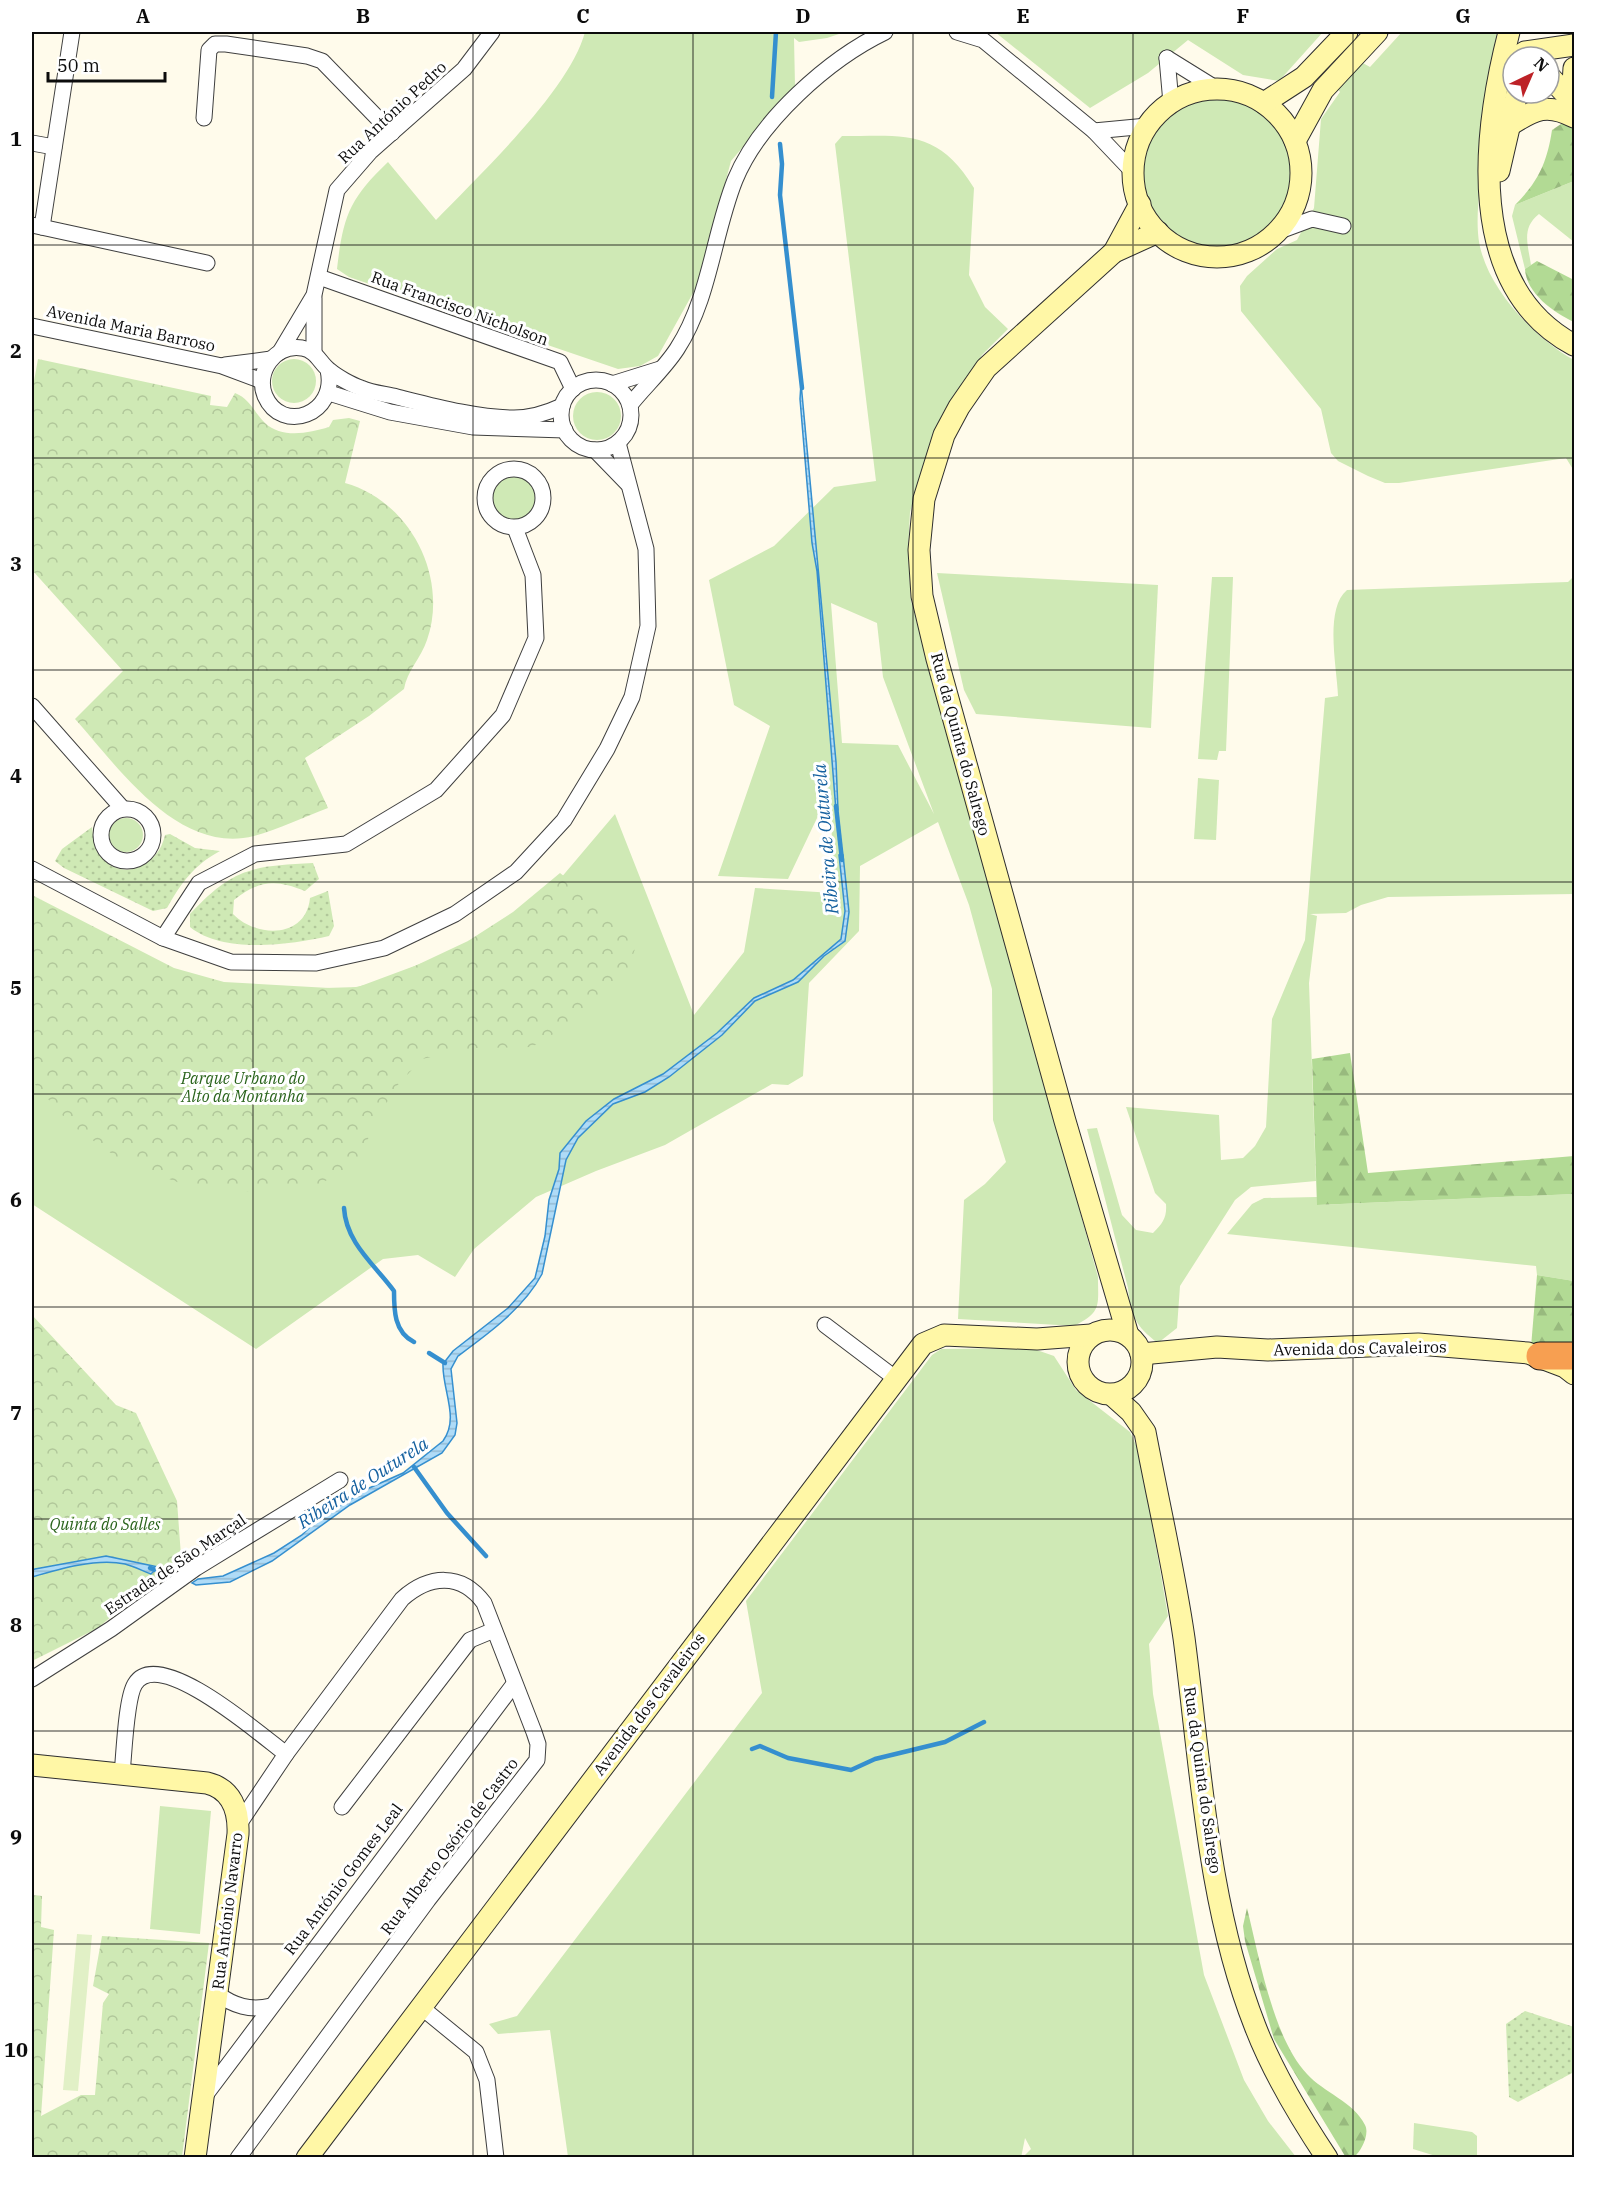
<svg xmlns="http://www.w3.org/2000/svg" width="1606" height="2189" viewBox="0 0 1606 2189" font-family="'IBM Plex Serif',serif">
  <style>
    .grass { fill: #cfe9b5; fill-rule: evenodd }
    .forest { fill: url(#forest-firs) }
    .park { fill: url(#park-crowns) }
    .garden { fill: url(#garden-dots) }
    .pitch { fill: #e1f0c6 }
    .water { fill: url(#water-rules); stroke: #358fcf; stroke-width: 1.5 }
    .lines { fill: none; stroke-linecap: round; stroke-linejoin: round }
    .stream { stroke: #358fcf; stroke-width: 4.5 }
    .street-casing { stroke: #3f3f3f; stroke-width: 17 }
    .secondary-casing { stroke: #2e2e2e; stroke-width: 23 }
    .highway-casing { stroke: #1d1d1d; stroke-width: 29 }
    .street { stroke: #fff; stroke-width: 15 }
    .secondary { stroke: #fff7a6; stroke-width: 21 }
    .highway { stroke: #f79f51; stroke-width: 27 }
    .grid { fill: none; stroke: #0c0c0c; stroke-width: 1.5; stroke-opacity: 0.55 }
    .labels { text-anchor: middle; stroke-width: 6; stroke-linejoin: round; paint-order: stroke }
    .street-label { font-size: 16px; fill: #0c0c0c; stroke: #fff }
    .park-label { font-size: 16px; font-style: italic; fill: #2a641c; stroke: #fff }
    .water-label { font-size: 18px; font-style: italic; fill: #14609f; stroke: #fff }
    .neatline { fill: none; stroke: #0c0c0c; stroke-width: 2 }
    .grid-label { font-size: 20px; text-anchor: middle; font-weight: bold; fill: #0c0c0c }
  </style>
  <defs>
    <pattern id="forest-firs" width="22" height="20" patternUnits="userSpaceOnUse" patternTransform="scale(1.5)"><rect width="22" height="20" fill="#b2da94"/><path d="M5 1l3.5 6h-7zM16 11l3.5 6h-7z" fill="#98ba7e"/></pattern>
    <pattern id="park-crowns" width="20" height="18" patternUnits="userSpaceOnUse" patternTransform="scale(1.5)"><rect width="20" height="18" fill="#cfe9b5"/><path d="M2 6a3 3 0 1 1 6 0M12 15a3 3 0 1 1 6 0" fill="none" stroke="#b1c79a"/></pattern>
    <pattern id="garden-dots" width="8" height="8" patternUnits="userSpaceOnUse" patternTransform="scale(1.5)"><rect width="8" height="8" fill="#cfe9b5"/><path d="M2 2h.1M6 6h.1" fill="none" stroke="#b1c79a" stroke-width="1.8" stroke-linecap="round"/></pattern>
    <pattern id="water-rules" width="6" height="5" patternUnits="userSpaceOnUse" patternTransform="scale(1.5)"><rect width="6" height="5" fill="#afdbf7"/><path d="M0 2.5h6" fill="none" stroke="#95bbd3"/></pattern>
  </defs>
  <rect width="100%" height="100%" fill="#fffbeb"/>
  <!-- grass -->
  <g class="grass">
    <path d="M585,32H845L827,38L799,42L794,38L795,86L731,161L698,284L658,356L640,366L618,369L349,277L337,269C343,217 349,199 388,162L436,220C479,175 570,90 585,32Z"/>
    <polygon points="995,32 1323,32 1279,81 1243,75 1188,40 1148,73 1090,108"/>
    <path d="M1402,32H1497C1490,71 1487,110 1484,150C1482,177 1476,206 1478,233C1481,283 1533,337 1574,360V471L1566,458L1399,483H1385L1368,476L1338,461L1331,453L1321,409L1241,311L1240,286L1247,276L1277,249L1297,240L1314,208L1321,119L1340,92L1336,87L1361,62L1370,67Z"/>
    <circle cx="1217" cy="173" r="75"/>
    <path d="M842,136C903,136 938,128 974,188L969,275L985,307L1008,329L982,355L930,444L910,512L908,551L911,601L1098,1277C1098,1306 1102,1312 1074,1326L958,1319L964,1200L985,1184L1006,1162L993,1120L992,989L969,905L938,822L860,866L859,931L809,983L803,1076L788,1085L772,1084L665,1145L596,1171L536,1197L474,1249L455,1277L418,1255L383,1259L256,1349L32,1204V1025L259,990L358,987L487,939L549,892L615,814L694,1015L744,952L755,888L833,893L831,799L827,797L788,879L718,876L770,726L734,705L709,580L774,546L834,487L876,481L835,144ZM831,603L877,623L883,677L934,814L898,745L842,743Z"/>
    <path d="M1574,181V242L1539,214C1521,228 1528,245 1531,265L1525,269L1512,216L1515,205Z"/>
    <circle cx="294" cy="381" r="22"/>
    <circle cx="597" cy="416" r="24"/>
    <circle cx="514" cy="498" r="22"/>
    <polygon points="937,573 1158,585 1151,728 976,714 964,690"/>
    <path d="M1574,576V894L1388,897L1361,905L1346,913L1310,914L1317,916L1309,983L1316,1181L1251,1187L1235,1200L1180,1286L1177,1328L1158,1343C1135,1326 1131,1315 1128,1288L1087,1129L1097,1128L1122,1215L1136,1230L1153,1233C1163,1223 1167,1217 1166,1204L1155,1193L1126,1107L1219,1115L1221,1160L1243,1158L1255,1146L1266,1127L1272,1019L1305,940L1325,698L1338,696C1337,668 1324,609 1347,590L1568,582Z"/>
    <polygon points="1212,577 1233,577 1226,751 1219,751 1217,760 1198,759"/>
    <polygon points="1198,778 1219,780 1216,840 1194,839"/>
    <circle cx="126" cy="835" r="17"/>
    <polygon points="1574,1194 1574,1281 1537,1275 1536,1266 1227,1234 1252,1204 1264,1198 1317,1197 1318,1205"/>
    <polygon points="1031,1348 1054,1356 1076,1390 1130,1432 1140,1454 1168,1616 1149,1644 1153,1694 1204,1975 1244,2080 1268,2121 1296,2157 1023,2157 1031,2149 1025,2138 1021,2158 568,2157 550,2030 498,2034 489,2024 517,2016 762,1693 746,1601 932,1355 941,1349"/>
    <polygon points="160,1806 211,1811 200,1934 150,1929"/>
    <polygon points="1414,2123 1472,2132 1477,2136 1477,2157 1439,2157 1413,2149"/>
  </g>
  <!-- forest -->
  <g class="forest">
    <path d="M1564,122L1574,130V181L1515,205C1538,182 1547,163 1552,130Z"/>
    <path d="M1537,261L1574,280V322C1554,313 1526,293 1525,269Z"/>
    <polygon points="1350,1053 1368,1173 1574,1156 1574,1194 1317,1205 1312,1059"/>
    <polygon points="1537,1275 1574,1281 1574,1347 1531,1347"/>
    <path d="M1247,1908C1259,1956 1273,2038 1307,2074C1323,2092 1354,2102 1365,2125C1370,2134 1361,2152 1354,2157L1345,2156L1274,2039L1245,1941L1243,1926Z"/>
  </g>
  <!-- park -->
  <g class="park">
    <path d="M38,359L211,396L210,405L227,407L235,393C250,399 254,412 265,423C282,439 309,433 329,427L333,420L349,418L360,421L345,483C410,501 449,577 427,640C421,658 407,671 404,689L369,716L305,758L328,808C304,817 279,829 254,836C178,855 119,768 75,719L123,671L32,570V392Z"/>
    <polygon points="560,873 640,936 623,981 588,1013 532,1047 475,1048 422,1059 394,1089 356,1162 319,1185 252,1192 191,1187 125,1163 71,1125 32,1081 32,895 174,968 224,982 347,989 383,981 468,941 513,912"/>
    <polygon points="32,1315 116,1405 136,1413 177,1501 181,1556 98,1628 32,1661"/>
    <polygon points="32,1895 42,1896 41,1927 54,1930 41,2116 81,2095 95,2095 103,2003 109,1994 93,1986 102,1936 209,1943 182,2157 32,2158"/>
  </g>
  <!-- garden -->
  <g class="garden">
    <path d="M92,827C93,833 93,840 95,846C111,885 157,872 165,835L170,834L195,848L220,851C194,865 181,883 167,908L153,911L64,868L55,861L62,849Z"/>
    <path d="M313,863L319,879L305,891C275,879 260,880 234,900L233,914C256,938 306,939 310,898L328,891L334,926L329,936C290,945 223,954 190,927V914C233,868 252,866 313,863Z"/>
    <polygon points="1525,2011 1574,2027 1574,2072 1518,2102 1509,2097 1506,2024"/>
  </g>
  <!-- pitch -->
  <polygon class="pitch" points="77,1934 92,1935 78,2091 63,2090"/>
  <!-- water -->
  <g class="water">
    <polygon points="801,383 836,762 838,810 836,811 817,571 812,543 800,399"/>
    <path d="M839,855H843L849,912L845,941L824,956L798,982L755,1001L722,1035L669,1077L645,1092L613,1104L578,1138L566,1160L542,1274C524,1308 488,1334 458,1356L451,1369L457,1423L455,1435L442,1453L350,1505L272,1561L230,1582L196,1585L192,1583L198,1579L223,1576L274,1553L302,1535L317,1520L367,1489L403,1473L443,1441C460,1418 442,1390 443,1364L453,1351L508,1308L535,1278L545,1236L549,1200L559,1169L560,1153L586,1121L614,1099L663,1074L717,1033L754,998L793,980L841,939L845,911Z"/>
    <path d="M106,1556L158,1567L151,1574C143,1571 133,1566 125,1564C96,1558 59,1569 32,1577V1570L35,1569Z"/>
  </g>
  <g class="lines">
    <!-- stream -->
    <g class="stream">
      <polyline points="772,97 776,32"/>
      <polyline points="780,144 782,164 780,195 802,388"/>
      <polyline points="836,806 842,860"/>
      <path d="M344,1208C346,1243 375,1265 394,1291C394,1310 394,1332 414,1342"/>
      <polyline points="429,1353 445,1363"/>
      <polyline points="414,1467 447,1513 486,1556"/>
      <polyline points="150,1568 176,1577"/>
      <polyline points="752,1749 760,1746 788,1758 851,1770 875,1759 945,1742 984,1722"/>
    </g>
    <!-- street casing -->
    <g class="street-casing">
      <g id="street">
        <polyline points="957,32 983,40 1094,131 1133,172"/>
        <polyline points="1167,58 1217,89"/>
        <polyline points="1167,58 1171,103"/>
        <polyline points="204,118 209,50 215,44 226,44 307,56 322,61 392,133"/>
        <polyline points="1094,131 1147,126"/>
        <polyline points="32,143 54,147"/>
        <polyline points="32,225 207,263"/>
        <polyline points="42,227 72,32"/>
        <polyline points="1277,232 1312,219 1343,226"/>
        <polyline points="319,277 560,362 573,389"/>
        <polyline points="32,326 222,366 262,381"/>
        <polyline points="280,352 314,295 337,190 370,152 464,69 492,32"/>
        <polyline points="314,352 314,298"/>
        <polyline points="225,365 271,359"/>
        <path d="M328,370C338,414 282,435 265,396C255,372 275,344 302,348C317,351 319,362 329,370C337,377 352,385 361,388C372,393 385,394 397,397C433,406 477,418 514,418C532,418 547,413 562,406"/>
        <circle cx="596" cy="415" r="35"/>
        <polyline points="612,384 660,369"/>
        <polyline points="329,393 390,412 473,427 565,430"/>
        <path d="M630,405C645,386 664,369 677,349C710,298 713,235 735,180C759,121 829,59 885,32"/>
        <polyline points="595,450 627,483"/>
        <circle cx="514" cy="498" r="29"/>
        <polyline points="32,706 123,809"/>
        <circle cx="127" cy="835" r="26"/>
        <polyline points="32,869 163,938 231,962 316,963 384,948 455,914 516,872 564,820 607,749 632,697 648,626 646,549 618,443"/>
        <polyline points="163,938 199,883 255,854 346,844 436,790 503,715 536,638 533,575 515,528"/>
        <polyline points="825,1325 895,1378"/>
        <polyline points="32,1679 111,1629 196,1568 340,1480"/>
        <path d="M122,1774C124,1755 126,1698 135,1684C159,1645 263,1737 286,1754"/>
        <polyline points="342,1807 470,1640 494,1630"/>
        <path d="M216,1993C234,2006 250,2011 271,2006"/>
        <polyline points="421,2007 476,2052 487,2080 496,2158"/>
        <polyline points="204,2097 514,1684"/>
        <path d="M238,2158L428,1900L537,1760L538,1744L534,1732L484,1603C461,1572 429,1575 402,1599L286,1754L239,1824"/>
      </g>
    </g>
    <!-- secondary casing -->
    <g class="secondary-casing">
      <g id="secondary">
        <path d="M1509,32C1483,133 1464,286 1574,345"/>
        <polyline points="1517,57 1525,52 1574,45"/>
        <polyline points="1549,76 1574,103"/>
        <circle cx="1217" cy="173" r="84"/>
        <polyline points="1572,100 1574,68"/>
        <polyline points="1264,103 1304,77 1347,32"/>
        <path d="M1510,125C1535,109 1547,103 1574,117"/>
        <polyline points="1295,141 1323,90 1377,32"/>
        <polyline points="1499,171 1517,93"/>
        <polyline points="1114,252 1140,204"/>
        <circle cx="1110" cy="1362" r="32"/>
        <polyline points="1128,1335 1065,1121 937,659 922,596 919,550 924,499 944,435 959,407 986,368 1114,252 1158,232"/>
        <polyline points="1141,1354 1217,1347 1268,1350 1418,1344 1528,1353 1565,1367 1574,1374"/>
        <path d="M1112,1395L1131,1412L1145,1432C1158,1501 1174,1569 1184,1638C1201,1767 1207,1904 1255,2026C1273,2073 1299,2116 1327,2158"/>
        <path d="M32,1765L207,1783C232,1789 239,1810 238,1834L195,2158"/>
        <polyline points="307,2158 923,1344 944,1335 1037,1339 1091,1335"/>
      </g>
    </g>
    <!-- highway casing -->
    <g class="highway-casing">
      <polyline id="highway" points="1540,1356 1574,1356"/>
    </g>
    <!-- street -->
    <use href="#street" class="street"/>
    <!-- secondary -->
    <use href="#secondary" class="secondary"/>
    <!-- highway -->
    <use href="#highway" class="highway"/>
  </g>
  <!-- grid -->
  <path class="grid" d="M253,32V2158M473,32V2158M693,32V2158M913,32V2158M1133,32V2158M1353,32V2158M32,245H1574M32,458H1574M32,670H1574M32,882H1574M32,1094H1574M32,1307H1574M32,1519H1574M32,1731H1574M32,1944H1574"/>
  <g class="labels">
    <!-- street labels -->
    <g class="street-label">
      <text transform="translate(392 112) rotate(-43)" y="6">Rua António Pedro</text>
      <text transform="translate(460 308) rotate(20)" y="6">Rua Francisco Nicholson</text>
      <text transform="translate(131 328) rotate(12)" y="6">Avenida Maria Barroso</text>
      <text transform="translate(961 744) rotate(75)" y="6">Rua da Quinta do Salrego</text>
      <text transform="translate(1360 1348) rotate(-1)" y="6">Avenida dos Cavaleiros</text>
      <text transform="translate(175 1564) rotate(-34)" y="6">Estrada de São Marçal</text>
      <text transform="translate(649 1704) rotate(-53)" y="6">Avenida dos Cavaleiros</text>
      <text transform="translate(1203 1780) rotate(82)" y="6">Rua da Quinta do Salrego</text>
      <text transform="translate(449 1846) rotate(-53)" y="6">Rua Alberto Osório de Castro</text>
      <text transform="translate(343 1879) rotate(-53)" y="6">Rua António Gomes Leal</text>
      <text transform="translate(227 1911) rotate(-83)" y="6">Rua António Navarro</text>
    </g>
    <!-- park labels -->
    <g class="park-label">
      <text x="243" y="1084">Parque Urbano do<tspan x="243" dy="18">Alto da Montanha</tspan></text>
      <text x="105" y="1530">Quinta do Salles</text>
    </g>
    <!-- water labels -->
    <g class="water-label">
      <text transform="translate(826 839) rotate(-95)" y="6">Ribeira de Outurela</text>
      <text transform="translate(363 1483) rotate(-33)" y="6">Ribeira de Outurela</text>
    </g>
  </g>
  <!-- border -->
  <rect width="1606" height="2189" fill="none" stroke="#ffffff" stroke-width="66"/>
  <!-- north arrow -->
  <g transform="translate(1531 75) rotate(44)"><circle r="28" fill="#ffffff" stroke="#9e9e9e" stroke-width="1.5"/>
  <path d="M0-4.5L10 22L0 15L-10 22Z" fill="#bd2227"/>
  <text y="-9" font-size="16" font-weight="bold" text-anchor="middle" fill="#0c0c0c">N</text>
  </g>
  <!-- scale -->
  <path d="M48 72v9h117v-9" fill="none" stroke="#0c0c0c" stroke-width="3"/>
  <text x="57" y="72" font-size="18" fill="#0c0c0c" stroke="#ffffff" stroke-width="4.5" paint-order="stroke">50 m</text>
  <rect x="33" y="33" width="1540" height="2123" class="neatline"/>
  <g class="grid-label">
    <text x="143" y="23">A</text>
    <text x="363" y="23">B</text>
    <text x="583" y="23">C</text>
    <text x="803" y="23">D</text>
    <text x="1023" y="23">E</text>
    <text x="1243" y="23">F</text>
    <text x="1463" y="23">G</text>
    <text x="16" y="146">1</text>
    <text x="16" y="358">2</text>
    <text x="16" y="571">3</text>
    <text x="16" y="783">4</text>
    <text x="16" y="995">5</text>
    <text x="16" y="1207">6</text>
    <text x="16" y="1420">7</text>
    <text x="16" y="1632">8</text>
    <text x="16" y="1844">9</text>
    <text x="16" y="2057">10</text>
  </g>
</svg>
